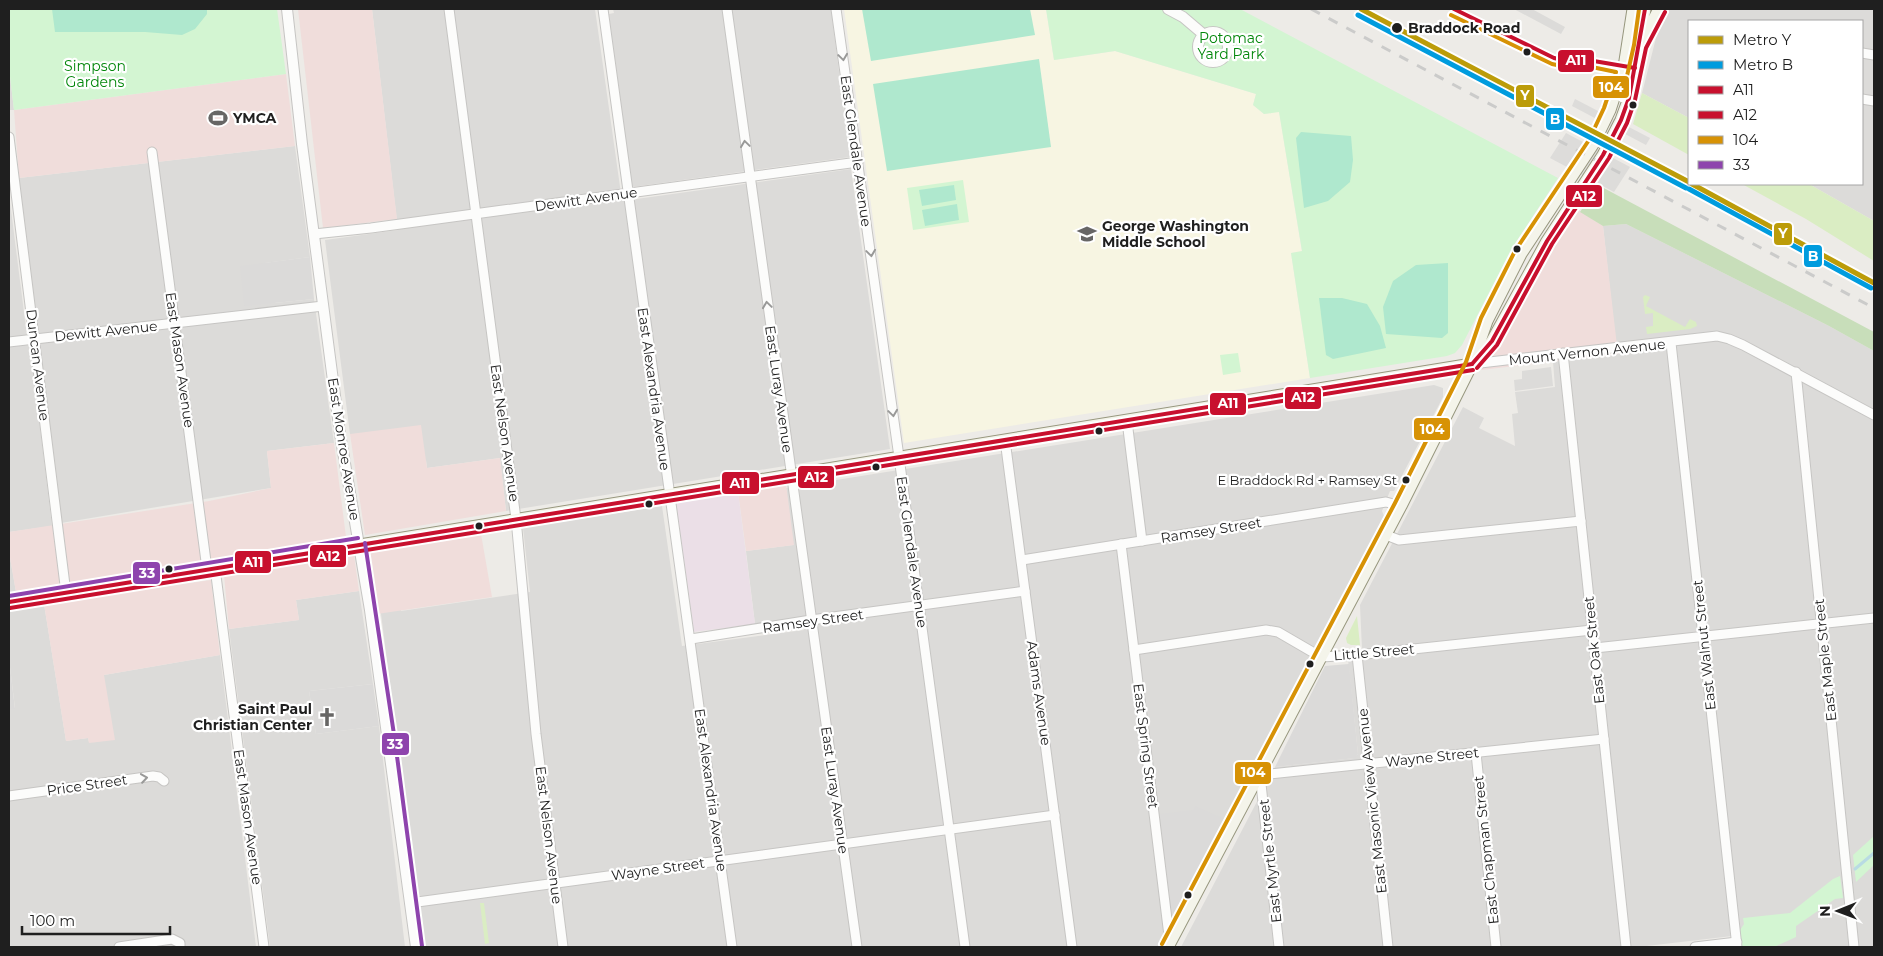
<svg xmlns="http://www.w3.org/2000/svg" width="1883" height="956" viewBox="0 0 1883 956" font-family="Montserrat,sans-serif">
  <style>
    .residential { fill: #dcdbd9 }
    .commercial { fill: #f0dddb }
    .industrial { fill: #ebdfe7 }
    .education { fill: #f7f5e2 }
    .religious { fill: #dbdad9 }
    .grass { fill: #daedc3 }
    .forest { fill: #c8deba }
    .park { fill: #d3f5d2 }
    .pitch { fill: #afe8ce }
    .pier { fill: #dddcda }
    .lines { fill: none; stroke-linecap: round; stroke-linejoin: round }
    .stream { stroke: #b8dbe3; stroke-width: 3 }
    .minor-casing { stroke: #c6c5c3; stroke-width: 11 }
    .tertiary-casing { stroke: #c6c5c3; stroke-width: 12 }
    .secondary-casing { stroke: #97977e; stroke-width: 13 }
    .minor { stroke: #fcfcfb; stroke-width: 9 }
    .tertiary { stroke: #fcfcfb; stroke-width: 10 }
    .secondary { stroke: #f4f4ea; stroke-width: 11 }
    .rail { stroke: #cbcbca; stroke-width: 3; stroke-dasharray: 10 10; stroke-linecap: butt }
    .bus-1-casing { stroke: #fff; stroke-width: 8 }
    .bus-2-casing { stroke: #fff; stroke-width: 8 }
    .bus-3-casing { stroke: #fff; stroke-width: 8 }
    .bus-4-casing { stroke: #fff; stroke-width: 8 }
    .bus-1 { stroke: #c8102e; stroke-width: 4 }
    .bus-2 { stroke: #c8102e; stroke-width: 4 }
    .bus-3 { stroke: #d79205; stroke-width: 4 }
    .bus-4 { stroke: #8e44ad; stroke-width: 4 }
    .metro-1-casing { stroke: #fff; stroke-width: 9 }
    .metro-2-casing { stroke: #fff; stroke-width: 9 }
    .metro-1 { stroke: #bc9c09; stroke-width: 5 }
    .metro-2 { stroke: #009cde; stroke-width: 5 }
    .oneway { stroke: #999998 }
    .stop-dot { fill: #1f1f1f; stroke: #fff; stroke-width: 2 }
    .labels { text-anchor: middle; stroke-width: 4.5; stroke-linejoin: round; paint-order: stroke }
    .bus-label { font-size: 13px; fill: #1f1f1f; stroke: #fff; text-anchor: end }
    .stop-label { font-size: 14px; font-weight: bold; fill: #1f1f1f; stroke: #fff; text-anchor: start }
    .park-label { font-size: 14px; fill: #03870b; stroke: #fff }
    .poi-label { font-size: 14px; font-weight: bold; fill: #1f1f1f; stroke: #fff; text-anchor: start }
    .street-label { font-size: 14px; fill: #1f1f1f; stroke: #fff }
    .line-badge { stroke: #fff; stroke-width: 2 }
    .badge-label { font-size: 14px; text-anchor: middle; font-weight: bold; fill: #fff }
  </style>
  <rect width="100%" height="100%" fill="#edebe7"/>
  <!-- residential -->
  <g class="residential">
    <polygon points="372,9 595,9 622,201 851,169 890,449 506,511 500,458 427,468 426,460 350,434 325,240 398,230"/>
    <polygon points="613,9 831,9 850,157 632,187 609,14 614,13"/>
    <polygon points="1514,9 1532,9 1565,27 1561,34"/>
    <polygon points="1669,9 1874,9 1874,221 1809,184 1862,184 1862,21 1689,21 1689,118 1642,93 1656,38"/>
    <polygon points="9,68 14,110 9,110"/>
    <polygon points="295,146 310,257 265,263 274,303 314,299 334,443 267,451 271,488 61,523 19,178"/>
    <polygon points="9,194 27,336 9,338"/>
    <polygon points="1626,224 1829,326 1874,351 1874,947 1743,947 1741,935 1638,947 1181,947 1275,767 1354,758 1358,754 1347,650 1362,649 1360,605 1463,407 1484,418 1479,428 1515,446 1512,414 1518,413 1515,392 1555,387 1553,362 1617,354 1603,226"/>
    <polygon points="30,345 52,526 9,532 9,347"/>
    <polygon points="1551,367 1553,386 1515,391 1514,380 1522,379 1522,371"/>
    <polygon points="1434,385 1443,388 1443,397 1394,491 1390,491 1382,511 1384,516 1225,819 1160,815 1172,922 1159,947 424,947 381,614 371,555 400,605 401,611 530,592 523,528 662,506 682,646 804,630 803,617 755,624 746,551 793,545 786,488"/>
    <polygon points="9,552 16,592 9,594"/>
    <polygon points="359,591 373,684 309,691 316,734 379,726 405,947 270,947 229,629 299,620 296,600"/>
    <polygon points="44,604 66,741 88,738 89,742 104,675 220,655 256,947 9,947 9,709 15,708 9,659 9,612"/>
  </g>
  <!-- commercial -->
  <g class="commercial">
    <polygon points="298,9 372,9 397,219 323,228"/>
    <polygon points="286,74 295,146 19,178 14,110"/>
    <polygon points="1572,206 1603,226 1618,354 1481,370"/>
    <polygon points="421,425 427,468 500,458 506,511 365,535 350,434"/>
    <polygon points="334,443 346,537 16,592 9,552 9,532 209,501 271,488 267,451"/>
    <polygon points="786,484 794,545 746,551 738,492"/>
    <polygon points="481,534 492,597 377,614 368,552"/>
    <polygon points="354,555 359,591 296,600 299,620 229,629 224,575"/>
    <polygon points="211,580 220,655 104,675 115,740 89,743 88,738 66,741 44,604"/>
  </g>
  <!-- industrial -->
  <polygon class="industrial" points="738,492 755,624 694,632 676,503"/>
  <!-- education -->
  <polygon class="education" points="844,9 1046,9 1054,60 1115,51 1256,94 1253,105 1264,114 1279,111 1302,252 1291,253 1310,378 904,443"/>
  <!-- religious -->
  <g class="religious">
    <polygon points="310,257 314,299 244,306 240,266"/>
    <polygon points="9,659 15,709 9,709"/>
    <polygon points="1349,664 1358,754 1355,758 1275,767 1325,666"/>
    <polygon points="373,684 379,726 316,734 309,691"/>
    <polygon points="1195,806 1225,819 1172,922 1159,814 1193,810"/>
  </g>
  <!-- grass -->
  <g class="grass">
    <polygon points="1642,93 1689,118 1689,155 1633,124"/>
    <polygon points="1742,184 1809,184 1874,221 1874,261 1806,219"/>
    <polygon points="1645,295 1650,297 1646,306 1685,327 1690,319 1696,322 1697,326 1690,329 1647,334 1646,327 1653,326 1653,313 1645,314 1643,297"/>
    <polygon points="1357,616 1360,645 1351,645 1347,643 1346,638"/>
    <polygon points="480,903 484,903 489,943 485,944"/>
  </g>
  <!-- forest -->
  <polygon class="forest" points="1598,185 1874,332 1874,351 1829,326 1626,224 1603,226 1580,212"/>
  <!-- park -->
  <g class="park">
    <polygon points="9,9 277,9 286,74 14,110 9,68"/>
    <polygon points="1046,9 1240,9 1558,178 1512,248 1462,345 1455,353 1447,356 1310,378 1291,253 1302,251 1279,112 1264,114 1253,105 1256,94 1115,51 1054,60"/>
    <polygon points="963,180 969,222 913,230 907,188"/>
    <polygon points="1238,353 1241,372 1223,375 1220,355"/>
    <polygon points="1874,836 1874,865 1856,882 1853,855"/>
    <polygon points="1840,876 1843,898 1835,899 1796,926 1796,937 1774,947 1729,947 1744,924 1743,918 1790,913 1833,879"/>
  </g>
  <!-- pitch -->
  <g class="pitch">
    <polygon points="52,9 207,9 207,14 195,29 182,35 145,32 55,32"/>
    <polygon points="862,9 1030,9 1035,35 871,61"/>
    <polygon points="1039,59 1051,147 887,171 873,84"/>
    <polygon points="1301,132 1351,136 1353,160 1350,182 1328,201 1304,208 1296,138"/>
    <polygon points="954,185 956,200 922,206 919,190"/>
    <polygon points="957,204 959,220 925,226 922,210"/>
    <polygon points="1448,263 1448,333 1442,338 1386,334 1383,307 1393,281 1416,265"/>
    <polygon points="1319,298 1342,298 1367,304 1380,326 1386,348 1333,359 1326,355"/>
  </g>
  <!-- pier -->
  <g class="pier">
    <polygon points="1575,99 1650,138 1646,145 1572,106"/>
    <polygon points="1567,115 1642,155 1639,161 1564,122"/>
    <polygon points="1566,133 1630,167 1614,192 1550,158"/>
  </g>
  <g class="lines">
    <!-- stream -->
    <polyline class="stream" points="1855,869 1874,853"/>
    <!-- minor casing -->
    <g class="minor-casing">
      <g id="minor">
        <polyline points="449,9 516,519 536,734 563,947"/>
        <polyline points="603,9 732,947"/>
        <polyline points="727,9 857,947"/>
        <polyline points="836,9 899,457 965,947"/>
        <polyline points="1862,53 1874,55"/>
        <polyline points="1862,99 1874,101"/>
        <polyline points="9,137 66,593"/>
        <polyline points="152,152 207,569"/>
        <polyline points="314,234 371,228 858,162"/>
        <polyline points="9,342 323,306"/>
        <polyline points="1671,343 1737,947"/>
        <polyline points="1563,353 1626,947"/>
        <polyline points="1472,364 1717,336 1729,339 1743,345 1874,415"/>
        <polyline points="1796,372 1854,947"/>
        <polyline points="1127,421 1142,541"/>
        <polyline points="1005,440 1072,947"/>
        <polyline points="1386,535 1399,540 1581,521"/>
        <polyline points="1121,544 1170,944"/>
        <polyline points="1022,560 1386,502 1401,506"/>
        <polyline points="215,568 264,947"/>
        <polyline points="691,639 811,620 1025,591"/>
        <polyline points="1595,648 1874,618"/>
        <polyline points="1134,650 1266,630 1278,632 1321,657 1357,655 1592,630"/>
        <polyline points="1357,655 1388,947"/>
        <polyline points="1476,753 1496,947"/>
        <polyline points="9,796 153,776 159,777 164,781"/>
        <polyline points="410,903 1055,815"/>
        <polyline points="119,947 172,939 180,943 180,947"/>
        <polyline points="1279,947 1260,775 1604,739"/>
        <polyline points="1695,947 1737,942"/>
      </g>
    </g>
    <!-- tertiary casing -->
    <g class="tertiary-casing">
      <g id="tertiary">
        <polyline points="287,9 302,144 340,434 370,610 416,947"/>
        <polyline points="1168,9 1183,17 1203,34"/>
        <circle cx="1213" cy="47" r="15"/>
      </g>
    </g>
    <!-- secondary casing -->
    <g class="secondary-casing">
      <g id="secondary">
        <polyline points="1644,37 1659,9"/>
        <polyline points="1475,361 1492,341 1547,241 1603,155 1621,120 1629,98 1635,68 1645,9"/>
        <polyline points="9,602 1472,364"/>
        <polyline points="1168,947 1401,506 1472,364 1487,321 1521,254 1594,143 1610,110 1624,67 1633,9"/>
      </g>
    </g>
    <!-- minor -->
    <use href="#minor" class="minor"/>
    <!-- tertiary -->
    <use href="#tertiary" class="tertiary"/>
    <!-- secondary -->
    <use href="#secondary" class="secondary"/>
    <!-- rail -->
    <polyline class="rail" points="1311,9 1874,308"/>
    <!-- bus-1 casing -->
    <g class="bus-1-casing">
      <g id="bus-1">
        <polyline points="1454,9 1554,58 1571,62 1582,59 1635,68"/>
        <polyline points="1472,364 1492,341 1547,241 1603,155 1621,120 1629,98 1645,9"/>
        <polyline points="9,602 1472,364"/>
      </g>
    </g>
    <!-- bus-2 casing -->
    <g class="bus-2-casing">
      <g id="bus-2">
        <polyline points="1477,368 1497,345 1552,244 1609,158 1627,123 1635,100 1646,48 1665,12"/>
        <polyline points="10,608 1473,370"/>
      </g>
    </g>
    <!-- bus-3 casing -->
    <g class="bus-3-casing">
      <g id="bus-3">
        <polyline points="1622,98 1634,45 1639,9"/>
        <polyline points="1162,944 1395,503 1466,362 1481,318 1515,251 1589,140 1604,108 1616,72 1582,65 1571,68 1552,64 1451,15"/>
      </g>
    </g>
    <!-- bus-4 casing -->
    <g class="bus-4-casing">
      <g id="bus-4">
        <polyline points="365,543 395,741 422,946"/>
        <polyline points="9,596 358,538"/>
      </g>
    </g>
    <!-- bus-1 -->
    <use href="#bus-1" class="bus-1"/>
    <!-- bus-2 -->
    <use href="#bus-2" class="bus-2"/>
    <!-- bus-3 -->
    <use href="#bus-3" class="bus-3"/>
    <!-- bus-4 -->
    <use href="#bus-4" class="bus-4"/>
    <!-- metro-1 casing -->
    <g class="metro-1-casing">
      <g id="metro-1">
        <polyline points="1361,9 1689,182"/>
        <polyline points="1692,184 1874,283"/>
      </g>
    </g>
    <!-- metro-2 casing -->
    <g class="metro-2-casing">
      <g id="metro-2">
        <polyline points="1358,15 1686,188"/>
        <polyline points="1689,189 1871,288"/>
      </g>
    </g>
    <!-- metro-1 -->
    <use href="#metro-1" class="metro-1"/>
    <!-- metro-2 -->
    <use href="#metro-2" class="metro-2"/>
  </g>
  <!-- one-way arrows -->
  <defs><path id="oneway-chevron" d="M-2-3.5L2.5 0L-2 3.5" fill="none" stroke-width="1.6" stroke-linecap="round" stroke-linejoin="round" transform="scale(1.25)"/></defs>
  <g class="oneway">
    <use href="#oneway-chevron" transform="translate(843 57) rotate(82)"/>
    <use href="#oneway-chevron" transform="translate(745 144) rotate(-98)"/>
    <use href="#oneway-chevron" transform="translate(871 253) rotate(82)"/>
    <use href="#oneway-chevron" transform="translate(767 305) rotate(-98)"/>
    <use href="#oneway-chevron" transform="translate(893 413) rotate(82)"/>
    <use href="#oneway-chevron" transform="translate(144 778) rotate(-8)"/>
  </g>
  <!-- icons -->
  <defs>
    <g id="stadium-bare" transform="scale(1.5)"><path d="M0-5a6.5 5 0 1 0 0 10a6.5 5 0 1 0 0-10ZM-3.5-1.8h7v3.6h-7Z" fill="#676665" stroke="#fff" stroke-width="2.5" paint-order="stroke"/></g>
    <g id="school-bare" transform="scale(1.5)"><path d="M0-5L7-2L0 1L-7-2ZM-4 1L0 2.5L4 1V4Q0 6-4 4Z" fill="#676665" stroke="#fff" stroke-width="2.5" paint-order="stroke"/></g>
    <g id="church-bare" transform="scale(1.5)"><path d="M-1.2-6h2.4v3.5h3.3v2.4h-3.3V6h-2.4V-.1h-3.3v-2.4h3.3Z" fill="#676665" stroke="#fff" stroke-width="2.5" paint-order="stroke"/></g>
  </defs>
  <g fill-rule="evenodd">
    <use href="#stadium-bare" x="218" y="118"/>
    <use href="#school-bare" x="1087" y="234"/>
    <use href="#church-bare" x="327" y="717"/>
  </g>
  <!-- markers -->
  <g class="stop-dot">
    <circle cx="1397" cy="28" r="6"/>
    <circle cx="1527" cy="52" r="4.5"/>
    <circle cx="1633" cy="105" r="4.5"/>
    <circle cx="1517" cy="249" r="4.5"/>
    <circle cx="1099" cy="431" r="4.5"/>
    <circle cx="876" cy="467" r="4.5"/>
    <circle cx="1406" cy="480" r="4.5"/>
    <circle cx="649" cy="504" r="4.5"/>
    <circle cx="479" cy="526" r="4.5"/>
    <circle cx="169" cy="569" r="4.5"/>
    <circle cx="1310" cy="664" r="4.5"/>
    <circle cx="1188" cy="895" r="4.5"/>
  </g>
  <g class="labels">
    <!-- bus labels -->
    <g class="bus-label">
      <text x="1397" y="485">E Braddock Rd + Ramsey St</text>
    </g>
    <!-- stop labels -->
    <g class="stop-label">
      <text x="1408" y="33">Braddock Road</text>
    </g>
    <!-- park labels -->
    <g class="park-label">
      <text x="1231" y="43">Potomac<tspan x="1231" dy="16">Yard Park</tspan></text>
      <text x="95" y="71">Simpson<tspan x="95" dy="16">Gardens</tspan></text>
    </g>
    <!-- poi labels -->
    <g class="poi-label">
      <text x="233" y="123">YMCA</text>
      <text x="1102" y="231">George Washington<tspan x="1102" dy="16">Middle School</tspan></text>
      <text x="312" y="714" text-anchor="end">Saint Paul<tspan x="312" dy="16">Christian Center</tspan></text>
    </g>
    <!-- street labels -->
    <g class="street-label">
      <text transform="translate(856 151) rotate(82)" y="5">East Glendale Avenue</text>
      <text transform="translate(586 199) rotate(-8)" y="5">Dewitt Avenue</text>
      <text transform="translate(106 331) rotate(-6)" y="5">Dewitt Avenue</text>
      <text transform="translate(1587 352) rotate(-6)" y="5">Mount Vernon Avenue</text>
      <text transform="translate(180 360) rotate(82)" y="5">East Mason Avenue</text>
      <text transform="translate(38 365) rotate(83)" y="5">Duncan Avenue</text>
      <text transform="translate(654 389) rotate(82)" y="5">East Alexandria Avenue</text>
      <text transform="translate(779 389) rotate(82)" y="5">East Luray Avenue</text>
      <text transform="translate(505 433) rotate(82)" y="5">East Nelson Avenue</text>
      <text transform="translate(344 449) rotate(81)" y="5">East Monroe Avenue</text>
      <text transform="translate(1211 530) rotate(-9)" y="5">Ramsey Street</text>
      <text transform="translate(912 552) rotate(82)" y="5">East Glendale Avenue</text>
      <text transform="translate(813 621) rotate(-8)" y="5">Ramsey Street</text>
      <text transform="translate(1704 645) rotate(-96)" y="5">East Walnut Street</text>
      <text transform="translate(1594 650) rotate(-96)" y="5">East Oak Street</text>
      <text transform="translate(1374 652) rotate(-5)" y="5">Little Street</text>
      <text transform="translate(1825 660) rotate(-96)" y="5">East Maple Street</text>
      <text transform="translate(1039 693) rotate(82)" y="5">Adams Avenue</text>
      <text transform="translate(1146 746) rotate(83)" y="5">East Spring Street</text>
      <text transform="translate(1432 757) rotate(-6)" y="5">Wayne Street</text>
      <text transform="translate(87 785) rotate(-8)" y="5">Price Street</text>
      <text transform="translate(711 790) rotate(82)" y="5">East Alexandria Avenue</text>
      <text transform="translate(835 790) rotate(82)" y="5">East Luray Avenue</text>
      <text transform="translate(1372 801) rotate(-96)" y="5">East Masonic View Avenue</text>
      <text transform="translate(248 817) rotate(82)" y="5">East Mason Avenue</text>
      <text transform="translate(549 835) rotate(83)" y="5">East Nelson Avenue</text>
      <text transform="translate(1486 850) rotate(-96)" y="5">East Chapman Street</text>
      <text transform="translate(1270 861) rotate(-96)" y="5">East Myrtle Street</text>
      <text transform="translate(658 869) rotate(-8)" y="5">Wayne Street</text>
    </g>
  </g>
  <g class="line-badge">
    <rect x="1557" y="49" width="38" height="24" rx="5" fill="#c8102e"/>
    <rect x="1592" y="75" width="38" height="24" rx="5" fill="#d79205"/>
    <rect x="1515" y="84" width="20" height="24" rx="5" fill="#bc9c09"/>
    <rect x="1545" y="107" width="20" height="24" rx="5" fill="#009cde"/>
    <rect x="1565" y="184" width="38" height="24" rx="5" fill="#c8102e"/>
    <rect x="1773" y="222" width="20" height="24" rx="5" fill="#bc9c09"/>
    <rect x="1803" y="244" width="20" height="24" rx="5" fill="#009cde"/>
    <rect x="1284" y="386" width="38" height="24" rx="5" fill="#c8102e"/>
    <rect x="1209" y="392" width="38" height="24" rx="5" fill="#c8102e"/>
    <rect x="1413" y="417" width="38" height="24" rx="5" fill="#d79205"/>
    <rect x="797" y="465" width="38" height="24" rx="5" fill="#c8102e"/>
    <rect x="721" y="471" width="39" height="24" rx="5" fill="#c8102e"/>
    <rect x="309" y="544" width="38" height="24" rx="5" fill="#c8102e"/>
    <rect x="234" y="550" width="38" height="24" rx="5" fill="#c8102e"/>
    <rect x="132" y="561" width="29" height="24" rx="5" fill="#8e44ad"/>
    <rect x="381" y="732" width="29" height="24" rx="5" fill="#8e44ad"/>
    <rect x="1234" y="761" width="38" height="24" rx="5" fill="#d79205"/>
  </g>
  <g class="badge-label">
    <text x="1576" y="65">A11</text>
    <text x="1611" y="92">104</text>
    <text x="1525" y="100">Y</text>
    <text x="1555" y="124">B</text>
    <text x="1584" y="201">A12</text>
    <text x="1783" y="238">Y</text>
    <text x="1813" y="261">B</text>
    <text x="1303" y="402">A12</text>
    <text x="1228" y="408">A11</text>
    <text x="1432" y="434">104</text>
    <text x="816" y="482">A12</text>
    <text x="740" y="488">A11</text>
    <text x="328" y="561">A12</text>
    <text x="253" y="567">A11</text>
    <text x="147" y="578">33</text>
    <text x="395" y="749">33</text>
    <text x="1253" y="777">104</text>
  </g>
  <!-- border -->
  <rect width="1883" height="956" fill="none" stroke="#1f1f1f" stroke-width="20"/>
  <!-- legend -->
  <rect x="1688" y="20" width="175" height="165" fill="#ffffff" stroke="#a5a5a5"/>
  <rect x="1698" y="36" width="25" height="8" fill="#bc9c09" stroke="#a5a5a5"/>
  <text x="1733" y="45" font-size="15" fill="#1f1f1f">Metro Y</text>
  <rect x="1698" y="61" width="25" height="8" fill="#009cde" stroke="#a5a5a5"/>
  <text x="1733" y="70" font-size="15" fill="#1f1f1f">Metro B</text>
  <rect x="1698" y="86" width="25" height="8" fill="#c8102e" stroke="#a5a5a5"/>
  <text x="1733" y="95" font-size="15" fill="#1f1f1f">A11</text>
  <rect x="1698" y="111" width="25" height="8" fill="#c8102e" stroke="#a5a5a5"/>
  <text x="1733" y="120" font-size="15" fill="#1f1f1f">A12</text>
  <rect x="1698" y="136" width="25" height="8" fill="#d79205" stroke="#a5a5a5"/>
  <text x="1733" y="145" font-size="15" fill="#1f1f1f">104</text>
  <rect x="1698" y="161" width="25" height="8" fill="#8e44ad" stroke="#a5a5a5"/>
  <text x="1733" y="170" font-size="15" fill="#1f1f1f">33</text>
  <!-- north arrow -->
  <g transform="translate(1838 911) rotate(269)" stroke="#ffffff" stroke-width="4" paint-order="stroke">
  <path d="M0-4L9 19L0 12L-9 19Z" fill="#1f1f1f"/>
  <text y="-8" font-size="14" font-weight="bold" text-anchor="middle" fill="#1f1f1f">N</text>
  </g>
  <!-- scale -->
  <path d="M22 926v8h148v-8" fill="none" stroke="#1f1f1f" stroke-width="2.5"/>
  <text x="30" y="926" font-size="15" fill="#1f1f1f" stroke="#ffffff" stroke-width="4" paint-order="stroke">100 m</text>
</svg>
